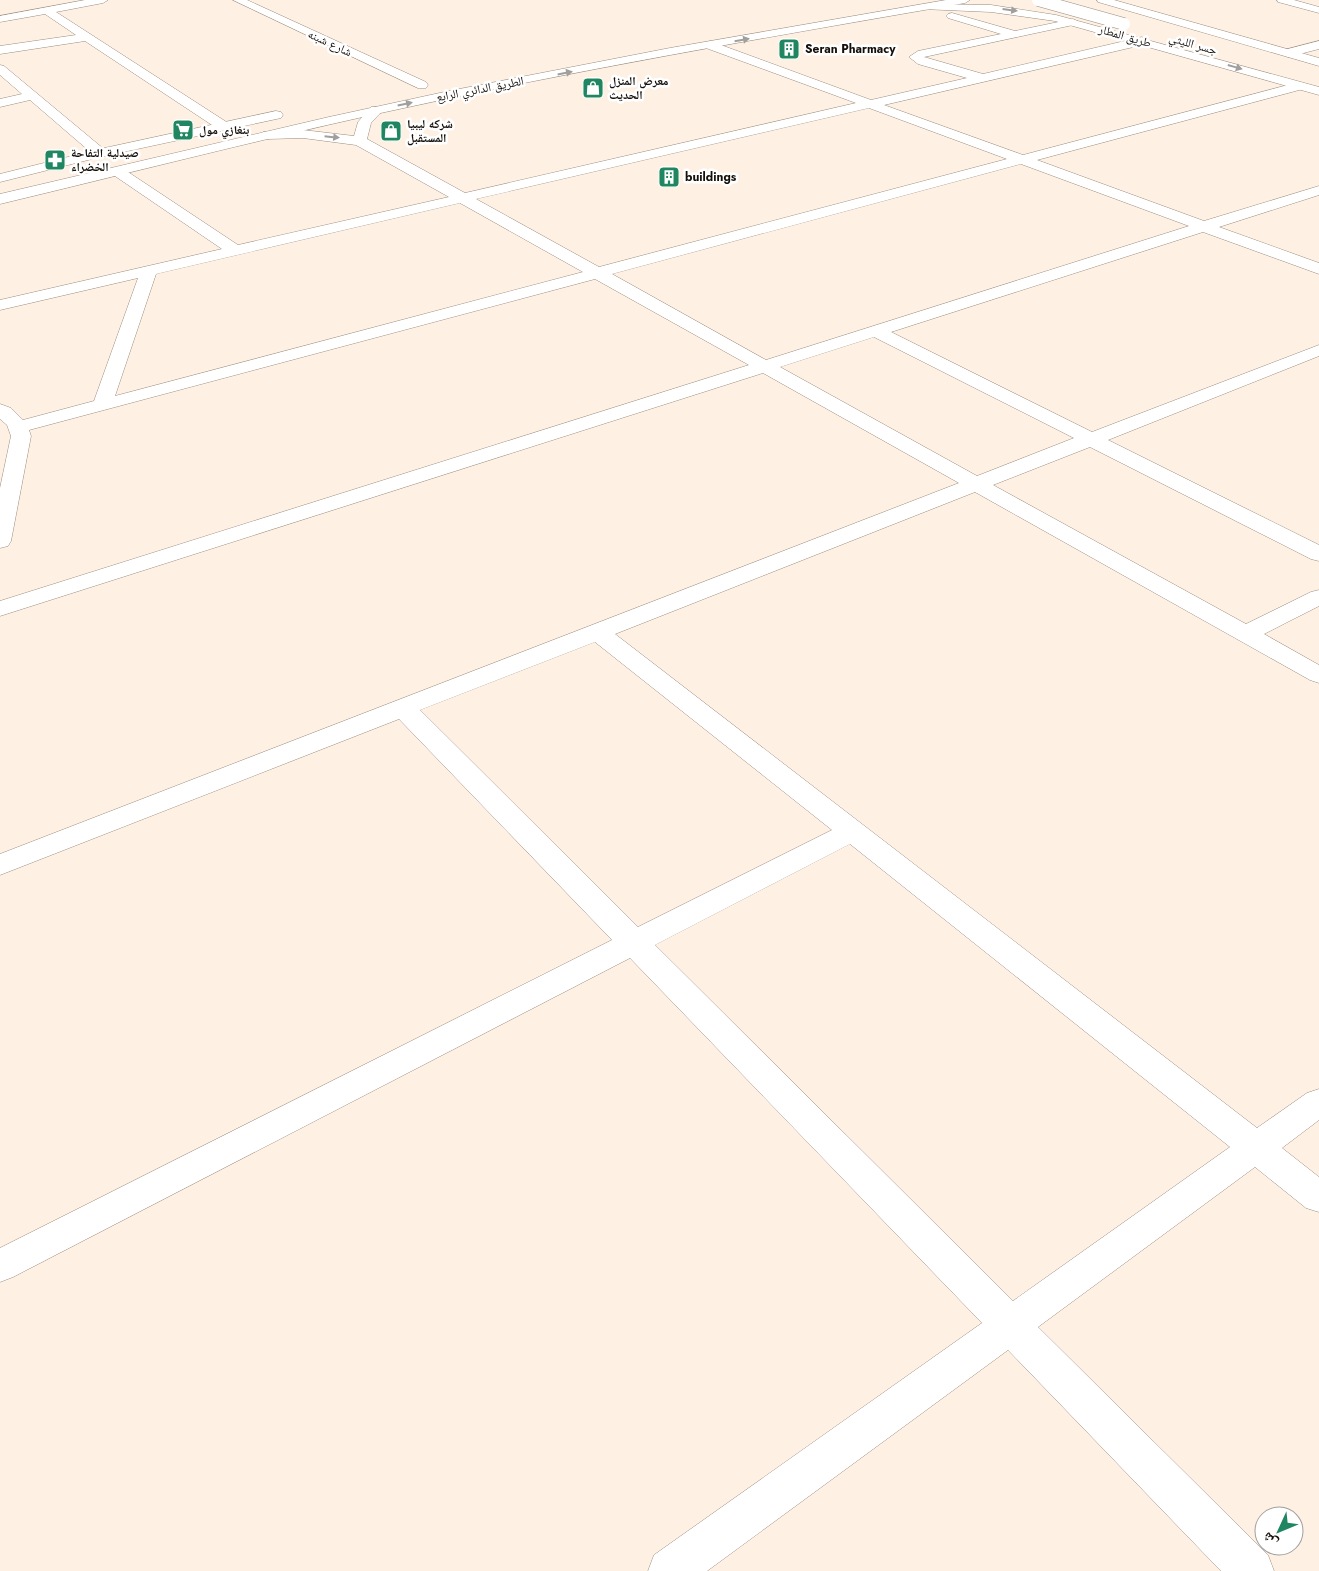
<svg xmlns="http://www.w3.org/2000/svg" width="1319" height="1571" viewBox="0 0 1319 1571" font-family="Jost,'Noto Naskh Arabic',sans-serif">
  <style>
    .lines { fill: none; stroke-linecap: round; stroke-linejoin: round }
    .minor-casing { stroke: #9b8d7f; stroke-width: 1 }
    .primary-casing { stroke: #9b8d7f; stroke-width: 1 }
    .trunk-casing { stroke: #9b8d7f; stroke-width: 1 }
    .minor { fill: #fff; fill-rule: evenodd }
    .primary { fill: #fff; fill-rule: evenodd }
    .trunk { fill: #fff; fill-rule: evenodd }
    .trunk-bridge-casing { stroke: #9b8d7f; stroke-width: 13; stroke-linecap: butt }
    .trunk-bridge { stroke: #fff; stroke-width: 12 }
    .oneway { fill: #a19f9d }
    .labels { text-anchor: middle; stroke-width: 5; stroke-linejoin: round; paint-order: stroke }
    .far-street-label { font-size: 12px; fill: #150f0a; stroke: #fff }
    .far-poi-label { font-size: 12px; font-weight: bold; fill: #150f0a; stroke: #fff; text-anchor: start }
  </style>
  <rect width="100%" height="100%" fill="#fef1e4"/>
  <g class="lines">
    <!-- minor casing -->
    <g class="minor-casing">
      <g id="minor">
        <polygon points="85,0 108,0 103,3 56,12 228,123 230,126 228,129 218,129 85,41 0,54 0,46 76,35 45,14 0,22 0,16"/>
        <polygon points="233,0 247,0 426,82 428,85 426,88 418,88"/>
        <polygon points="1277,0 1294,0 1319,7 1319,13 1278,2"/>
        <path d="M952,13L1015,31L1073,19L1079,22L1073,25L924,57L983,74L1142,37L1148,41L1142,45L884,105L1023,155L1299,82L1305,86L1303,89L1037,160L1204,221L1319,186V195L1219,227L1319,263V274L1203,232L891,332L1092,432L1319,345V356L1108,440L1319,545V561L1311,559L1090,447L993,485L1246,624L1311,592L1319,590V606L1264,634L1319,665V683L1310,680L975,492L615,634L1257,1128L1307,1093L1319,1089V1120L1282,1148L1319,1177V1212L1306,1208L1255,1167L1038,1327L1268,1555L1274,1571H1221L1008,1350L707,1571H648L654,1555L982,1323L630,958L13,1277L0,1282V1248L612,940L399,719L0,875V854L959,483L763,373L0,616V601L749,365L595,279L29,430L31,436L11,541L8,546L0,548V488L11,436L7,425L0,419V404L11,408L23,420L94,401L138,278L0,310V300L222,249L112,174L110,171L112,168H122L238,245L449,197L356,145L303,138L268,139L261,135L263,132L303,130L354,136L358,122L371,107H381L383,110L371,123L367,139L465,193L856,103L706,48L704,45L710,41L871,100L967,78L918,64L909,57L918,51L1001,34L948,18L946,16L948,14ZM869,108L1007,159L599,267L476,199ZM1021,164L1189,226L766,360L612,274ZM460,203L583,272L115,396L156,274ZM874,337L1074,438L977,476L780,367ZM595,642L832,830L638,927L420,710ZM850,844L1230,1147L1013,1301L655,945Z"/>
        <polygon points="1319,41 1319,49 1288,57 1282,53 1284,50"/>
        <polygon points="0,65 4,66 105,150 107,153 105,156 95,156 30,100 0,107 0,99 22,94 0,75"/>
      </g>
    </g>
    <!-- primary casing -->
    <g class="primary-casing">
      <g id="primary">
        <path d="M946,0H970L965,3C768,37 571,71 376,114C250,142 125,174 0,204V194L329,117L449,91L670,48Z"/>
        <polygon points="276,111 281,112 283,115 281,118 100,157 0,182 0,174 100,149"/>
      </g>
    </g>
    <!-- trunk casing -->
    <g class="trunk-casing">
      <g id="trunk">
        <polygon points="1097,0 1114,0 1319,58 1319,66 1098,2"/>
        <polygon points="926,4 991,5 1056,15 1319,87 1319,95 1055,21 991,12 922,9 920,7"/>
      </g>
    </g>
    <!-- minor -->
    <use href="#minor" class="minor"/>
    <!-- primary -->
    <use href="#primary" class="primary"/>
    <!-- trunk -->
    <use href="#trunk" class="trunk"/>
    <!-- trunk-bridge casing -->
    <g class="trunk-bridge-casing">
      <polyline id="trunk-bridge" points="1038,0 1124,24"/>
    </g>
    <!-- trunk-bridge -->
    <use href="#trunk-bridge" class="trunk-bridge"/>
  </g>
  <!-- one-way arrows -->
  <defs><path id="oneway-solid" d="M-6-.8H1V-3.2L6.5 0L1 3.2V.8H-6Z" transform="scale(1.25)"/></defs>
  <g class="oneway">
    <use href="#oneway-solid" transform="translate(1010 10) rotate(7)"/>
    <use href="#oneway-solid" transform="translate(742 40) rotate(-10)"/>
    <use href="#oneway-solid" transform="translate(1235 67) rotate(16)"/>
    <use href="#oneway-solid" transform="translate(565 73) rotate(-11)"/>
    <use href="#oneway-solid" transform="translate(405 104) rotate(-12)"/>
    <use href="#oneway-solid" transform="translate(332 137) rotate(6)"/>
  </g>
  <!-- icons -->
  <defs>
    <g id="building-square" transform="scale(1.125)"><rect x="-9" y="-9" width="18" height="18" rx="4" fill="#208661" stroke="#fff"/><path d="M-4-6H4V6H1V3H-1V6H-4ZM-2.5-4.3h1.7v1.8h-1.7ZM.8-4.3h1.7v1.8H.8ZM-2.5-1h1.7V.8h-1.7ZM.8-1h1.7V.8H.8Z" fill="#fff"/></g>
    <g id="shop-square" transform="scale(1.125)"><rect x="-9" y="-9" width="18" height="18" rx="4" fill="#208661" stroke="#fff"/><path d="M-5-2.5h2.3a2.7 3.5 0 0 1 5.4 0H5L5.5 6h-11ZM-1.5-2.5h3a1.5 2.3 0 0 0-3 0Z" fill="#fff"/></g>
    <g id="supermarket-square" transform="scale(1.125)"><rect x="-9" y="-9" width="18" height="18" rx="4" fill="#208661" stroke="#fff"/><path d="M-6-5.5h2.5l.6 2H6L4.5 2H-2.5L-4.4-4H-6ZM-1.5 3.2a1.3 1.3 0 1 0 .1 0ZM3 3.2a1.3 1.3 0 1 0 .1 0Z" fill="#fff"/></g>
    <g id="pharmacy-square" transform="scale(1.125)"><rect x="-9" y="-9" width="18" height="18" rx="4" fill="#208661" stroke="#fff"/><path d="M-2-6h4v4h4v4h-4v4h-4v-4h-4v-4h4Z" fill="#fff"/></g>
  </defs>
  <g fill-rule="evenodd">
    <use href="#building-square" x="789" y="49"/>
    <use href="#shop-square" x="593" y="88"/>
    <use href="#supermarket-square" x="183" y="130"/>
    <use href="#shop-square" x="391" y="131"/>
    <use href="#pharmacy-square" x="55" y="160"/>
    <use href="#building-square" x="669" y="177"/>
  </g>
  <g class="labels">
    <!-- far-street labels -->
    <g class="far-street-label">
      <text transform="translate(1125 36) rotate(16)" y="4">طريق المطار</text>
      <text transform="translate(330 43) rotate(25)" y="4">شارع شبنه</text>
      <text transform="translate(1193 44) rotate(16)" y="4">جسر الليثي</text>
      <text transform="translate(480 89) rotate(-11)" y="4">الطريق الدائري الرابع</text>
    </g>
    <!-- far-poi labels -->
    <g class="far-poi-label">
      <text x="805" y="53">Seran Pharmacy</text>
      <text x="609" y="85">معرض المنزل<tspan x="609" dy="14">الحديث</tspan></text>
      <text x="407" y="128">شركه ليبيا<tspan x="407" dy="14">المستقبل</tspan></text>
      <text x="199" y="134">بنغازي مول</text>
      <text x="71" y="157">صيدلية التفاحة<tspan x="71" dy="14">الخضراء</tspan></text>
      <text x="685" y="181">buildings</text>
    </g>
  </g>
  <!-- north arrow -->
  <g transform="translate(1279 1531) rotate(226)"><circle r="24" fill="#ffffff" stroke="#a19f9d"/>
  <path d="M0-4L9 19L0 12L-9 19Z" fill="#208661"/>
  <text y="-8" font-size="14" font-weight="bold" text-anchor="middle" fill="#150f0a">ش</text>
  </g>
</svg>
